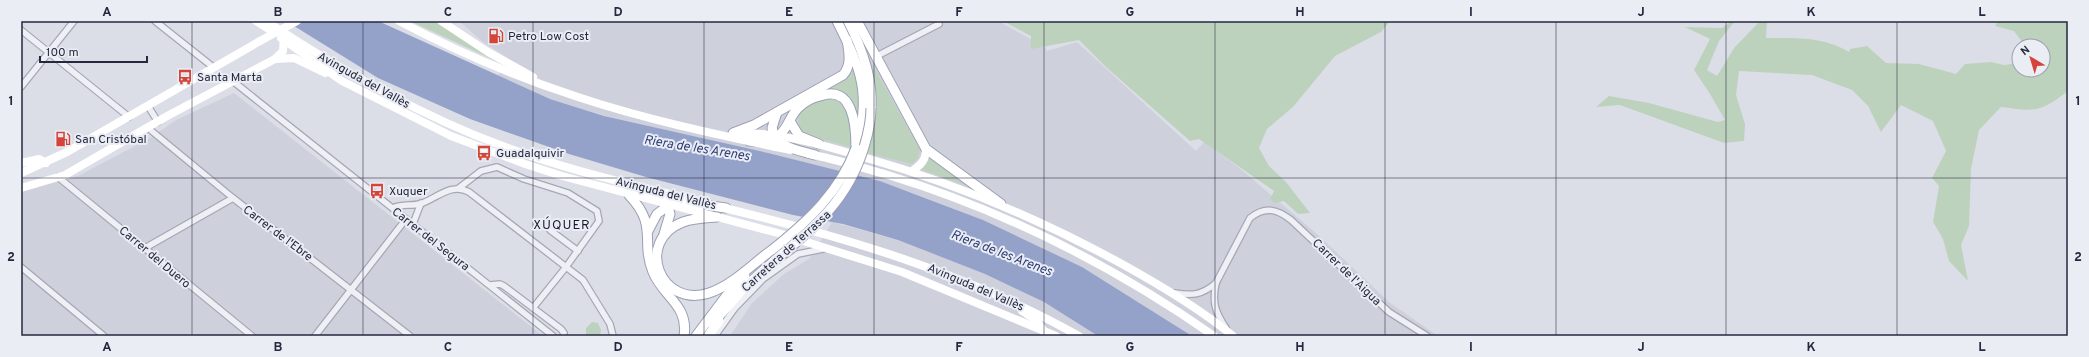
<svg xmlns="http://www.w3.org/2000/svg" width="2089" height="357" viewBox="0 0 2089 357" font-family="Overpass,sans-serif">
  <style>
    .built { fill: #ced0dc }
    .green { fill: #bdd2bd }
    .water { fill: #94a2ca }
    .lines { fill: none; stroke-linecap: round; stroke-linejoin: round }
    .street-casing { stroke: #a5a8b4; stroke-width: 8 }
    .primary-casing { stroke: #9b9fb4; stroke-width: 11 }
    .street { stroke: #eff0f5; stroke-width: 5.5 }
    .secondary { stroke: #fff; stroke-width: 8 }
    .primary { stroke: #fff; stroke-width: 9 }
    .primary-bridge-casing { stroke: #9b9fb4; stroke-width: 11; stroke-linecap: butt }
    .secondary-bridge { stroke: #fff; stroke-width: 8 }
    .primary-bridge { stroke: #fff; stroke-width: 9 }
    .grid { fill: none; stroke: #25293e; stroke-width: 1; stroke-opacity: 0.55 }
    .labels { text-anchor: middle; stroke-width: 4; stroke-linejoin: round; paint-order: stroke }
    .poi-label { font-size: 12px; fill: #25293e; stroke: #ebedf5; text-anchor: start }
    .street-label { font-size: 12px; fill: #25293e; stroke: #ebedf5 }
    .water-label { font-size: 13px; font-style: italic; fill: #2d3d74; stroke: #ebedf5 }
    .neighbourhood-label { font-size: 13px; letter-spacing: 1px; fill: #181a2f; stroke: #ebedf5 }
    .neatline { fill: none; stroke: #25293e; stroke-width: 1.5 }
    .grid-label { font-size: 13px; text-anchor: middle; font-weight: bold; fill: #25293e }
  </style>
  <rect width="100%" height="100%" fill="#dcdee7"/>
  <!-- built -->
  <g class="built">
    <polygon points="459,21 998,21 1045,47 1047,51 1077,42 1196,151 1204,142 1243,171 1317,234 1389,302 1438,336 1192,336 1082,267 983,220 926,198 880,181 837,170 605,116 550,99 503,79 498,76 508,58 484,43"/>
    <polygon points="234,93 543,336 21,336 21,192 78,176 150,138 176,120"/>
    <polygon points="832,222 898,240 985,274 1044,302 1098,336 730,336 752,303 784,274 810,258"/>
  </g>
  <!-- green -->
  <g class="green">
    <polygon points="410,21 436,21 498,62"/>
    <polygon points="1003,21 1390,21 1381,32 1335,56 1293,107 1267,129 1259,148 1269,166 1286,182 1310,213 1298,214 1284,201 1274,203 1270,199 1274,191 1199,139 1190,141 1106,67 1079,40 1031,49 1031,36"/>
    <path d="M1732,21H1735L1719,41L1707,70L1717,76L1734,48L1760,21H1767L1766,38C1795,38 1823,36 1849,52L1850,49L1867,46L1886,63L1919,64L1956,74L1965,64L1991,62L2004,65L2018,63L2019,60V70H2043V46H2025L2014,31L1995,26L1998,21H2068V91C2041,112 2035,112 2001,107L1979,130L1971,169L1969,226L1961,245L1968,281L1949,261L1943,239L1933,222L1939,186L1932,178L1946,151L1933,121L1901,105L1881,132L1868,106L1852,90L1812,75L1739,71L1736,95L1745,124L1744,141L1724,143L1620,105L1596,107L1609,96L1649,103L1718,122L1725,120L1710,94L1694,70L1710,39L1685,27L1722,28Z"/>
    <polygon points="872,64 920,150 918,158 912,164 868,153 877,107"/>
    <polygon points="853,65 858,85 858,116 852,103 825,90"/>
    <path d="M826,98C850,99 853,128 850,147L803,134C790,113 806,104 826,98Z"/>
    <polygon points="928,155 973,188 920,169"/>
    <polygon points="592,322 598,323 601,330 600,336 586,335 586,328"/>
  </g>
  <!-- water -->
  <polygon class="water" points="286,21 378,21 550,99 604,116 768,153 880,181 983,220 1082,267 1192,336 1098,336 1044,302 985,274 898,240 843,224 793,215 646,177 569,154 470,119 378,78"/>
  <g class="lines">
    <!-- street casing -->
    <g class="street-casing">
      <g id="street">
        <polyline points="155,21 213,67"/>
        <polyline points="21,30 129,117"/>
        <polyline points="875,57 939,24"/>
        <polyline points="234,82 553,336"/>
        <polyline points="21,87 74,21"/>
        <polyline points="148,106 158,122"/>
        <polyline points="148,128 233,198 410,336"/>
        <polyline points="58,177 252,336"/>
        <polyline points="459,188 481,171 497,167 524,179 568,193 597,211 599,221 566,267 533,308"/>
        <path d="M393,208C401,204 411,206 420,204C436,199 451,182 469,192L583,280L610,324L613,336"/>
        <polyline points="413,224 421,203"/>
        <polyline points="550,230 578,251"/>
        <polyline points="145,248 233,198"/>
        <polyline points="21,267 104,336"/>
        <polyline points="490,285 500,284 504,286 561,329 564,333 563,336"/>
        <path d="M1175,293C1192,296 1202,295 1216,283"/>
        <path d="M1226,328C1215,312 1212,302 1216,283L1250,218C1265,206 1277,209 1291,220L1389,312L1427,336"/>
        <polyline points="315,336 406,219"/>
        <polyline points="715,336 735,308 763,279 798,254 823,249"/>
      </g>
    </g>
    <!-- primary casing -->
    <g class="primary-casing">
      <g id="primary">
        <path d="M837,21C857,61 871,89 859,135"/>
        <path d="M848,21C862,48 873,78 871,108"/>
        <polyline points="857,21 926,149 1001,204"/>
        <path d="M777,112L772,128C776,148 799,150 815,155"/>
        <polyline points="790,121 799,136 819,144"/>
        <path d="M733,133L754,125L843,75C852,65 849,52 847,40"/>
        <path d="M749,141C758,141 769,142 777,137C788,130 789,117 798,108C804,102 812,98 820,96C853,84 856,125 856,148"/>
        <polyline points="631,185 666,200 670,214 664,234"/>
        <path d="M629,195C659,227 640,240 653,272C663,297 689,305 684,336"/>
        <path d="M717,217C706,218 694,218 683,222C634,241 660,309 709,293C733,285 752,264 772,250"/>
        <polyline points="648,231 657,214 674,201 726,208"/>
        <polyline points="712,324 747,285 774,261"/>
        <polyline points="696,336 727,295 745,276"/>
        <polyline points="708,336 719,321"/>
      </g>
    </g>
    <!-- street -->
    <use href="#street" class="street"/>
    <!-- secondary -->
    <g class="secondary">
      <polyline points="256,21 270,30"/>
      <path d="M266,21C340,70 417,114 500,145C563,169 630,184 695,200"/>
      <path d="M399,21C456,51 516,77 578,97C647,120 719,135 790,150"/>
      <polyline points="441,21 488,52 533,77"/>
      <polyline points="281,38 342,81 451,136 525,164 562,176 778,233 902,272 1056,336"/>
      <polyline points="275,59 294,58 325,73"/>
      <path d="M736,133C779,132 823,145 863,157C955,183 1038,218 1122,264C1160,285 1199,308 1233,336"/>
      <path d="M809,154C836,159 862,168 888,175C1005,211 1114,266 1214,336"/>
      <polyline points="21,163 39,159 46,163"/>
      <path d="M912,171C921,165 926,160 926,149"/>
      <polyline points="21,173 67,152 260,41"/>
      <polyline points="21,188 65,175 169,115 275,59 283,51 284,35"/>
      <path d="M720,207C844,237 967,273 1079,336"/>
      <polyline points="1022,311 1037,321 1043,330"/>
    </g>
    <!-- primary -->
    <use href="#primary" class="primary"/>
    <!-- primary-bridge casing -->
    <g class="primary-bridge-casing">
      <g id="primary-bridge">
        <path d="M772,250C808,221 840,192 856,148"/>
        <path d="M774,261C815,227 848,200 864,147C868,134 871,122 871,108"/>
      </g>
    </g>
    <!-- secondary-bridge -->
    <polyline class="secondary-bridge" points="260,41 297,21"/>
    <!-- primary-bridge -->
    <use href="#primary-bridge" class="primary-bridge"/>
  </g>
  <!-- grid -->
  <path class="grid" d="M192,21V336M363,21V336M533,21V336M704,21V336M874,21V336M1044,21V336M1215,21V336M1385,21V336M1556,21V336M1726,21V336M1897,21V336M21,178H2068"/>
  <!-- icons -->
  <defs>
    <g id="fuel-bare" transform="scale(1.2)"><path d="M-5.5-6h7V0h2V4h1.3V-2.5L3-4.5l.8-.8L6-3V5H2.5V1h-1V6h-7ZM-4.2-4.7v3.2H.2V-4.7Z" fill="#d54438" stroke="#ebedf5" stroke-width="2.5" paint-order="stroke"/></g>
    <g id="bus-bare" transform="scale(1.2)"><path d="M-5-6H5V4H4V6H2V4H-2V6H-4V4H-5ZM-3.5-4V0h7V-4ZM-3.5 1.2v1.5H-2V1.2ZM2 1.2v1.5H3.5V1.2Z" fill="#d54438" stroke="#ebedf5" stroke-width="2.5" paint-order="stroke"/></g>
  </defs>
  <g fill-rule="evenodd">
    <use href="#fuel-bare" x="496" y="36"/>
    <use href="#bus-bare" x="185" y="77"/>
    <use href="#fuel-bare" x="63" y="139"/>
    <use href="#bus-bare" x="484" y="153"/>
    <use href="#bus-bare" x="377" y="191"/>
  </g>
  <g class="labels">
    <!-- poi labels -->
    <g class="poi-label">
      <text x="508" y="40">Petro Low Cost</text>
      <text x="197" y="81">Santa Marta</text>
      <text x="75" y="143">San Cristóbal</text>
      <text x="496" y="157">Guadalquivir</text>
      <text x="389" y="195">Xuquer</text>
    </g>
    <!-- street labels -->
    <g class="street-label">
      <text transform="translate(364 80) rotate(29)" y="4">Avinguda del Vallès</text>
      <text transform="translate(666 193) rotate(14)" y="4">Avinguda del Vallès</text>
      <text transform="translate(278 233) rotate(37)" y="4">Carrer de l'Ebre</text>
      <text transform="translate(431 239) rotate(38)" y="4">Carrer del Segura</text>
      <text transform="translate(786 251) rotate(-42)" y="4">Carretera de Terrassa</text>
      <text transform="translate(155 257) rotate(40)" y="4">Carrer del Duero</text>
      <text transform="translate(1347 272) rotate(44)" y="4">Carrer de l'Aigua</text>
      <text transform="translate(976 287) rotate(23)" y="4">Avinguda del Vallès</text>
    </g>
    <!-- water labels -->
    <g class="water-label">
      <text transform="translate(697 147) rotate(9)" y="5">Riera de les Arenes</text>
      <text transform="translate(1002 252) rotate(21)" y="5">Riera de les Arenes</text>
    </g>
    <!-- neighbourhood labels -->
    <g class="neighbourhood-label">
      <text x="562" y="229">XÚQUER</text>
    </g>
  </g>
  <!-- border -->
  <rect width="2089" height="357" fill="none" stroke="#ebedf5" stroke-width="44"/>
  <!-- north arrow -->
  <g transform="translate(2031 58) rotate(322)"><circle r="19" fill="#ebedf5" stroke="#9c9fac"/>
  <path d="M0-3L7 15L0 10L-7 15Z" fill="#d54438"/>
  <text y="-6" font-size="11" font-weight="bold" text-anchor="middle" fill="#25293e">N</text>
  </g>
  <!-- scale -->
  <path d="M40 56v6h107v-6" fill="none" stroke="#25293e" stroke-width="2"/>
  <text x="46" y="56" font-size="12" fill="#25293e" stroke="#ebedf5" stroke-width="3" paint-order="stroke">100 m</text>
  <rect x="22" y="22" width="2045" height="313" class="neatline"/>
  <g class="grid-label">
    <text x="107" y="16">A</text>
    <text x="278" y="16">B</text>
    <text x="448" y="16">C</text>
    <text x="618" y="16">D</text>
    <text x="789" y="16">E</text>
    <text x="959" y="16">F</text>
    <text x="1130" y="16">G</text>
    <text x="1300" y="16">H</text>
    <text x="1471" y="16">I</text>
    <text x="1641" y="16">J</text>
    <text x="1811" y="16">K</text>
    <text x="1982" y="16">L</text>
    <text x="11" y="105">1</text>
    <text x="2078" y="105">1</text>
    <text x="11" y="261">2</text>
    <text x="2078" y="261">2</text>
    <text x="107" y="351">A</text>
    <text x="278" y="351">B</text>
    <text x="448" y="351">C</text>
    <text x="618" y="351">D</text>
    <text x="789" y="351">E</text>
    <text x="959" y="351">F</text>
    <text x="1130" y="351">G</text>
    <text x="1300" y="351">H</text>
    <text x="1471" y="351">I</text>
    <text x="1641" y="351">J</text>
    <text x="1811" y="351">K</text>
    <text x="1982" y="351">L</text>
  </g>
</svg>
